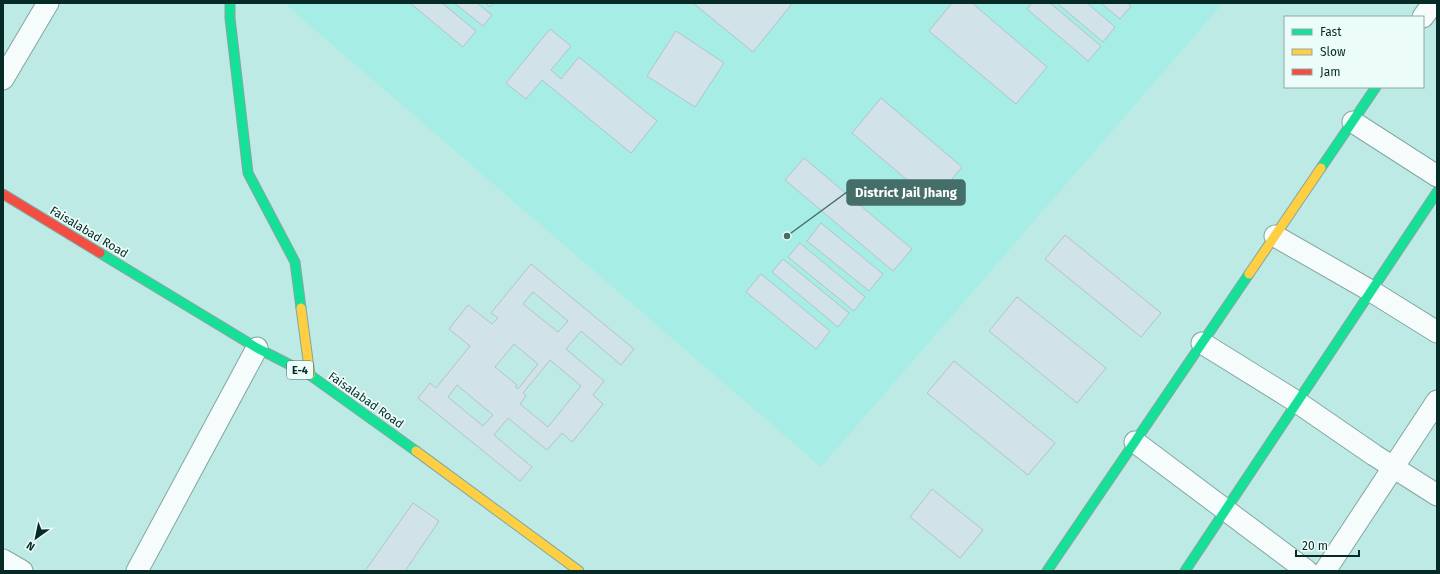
<svg xmlns="http://www.w3.org/2000/svg" width="1440" height="574" viewBox="0 0 1440 574" font-family="'Fira Sans',sans-serif">
  <style>
    .built { fill: #a6eee5 }
    .building { fill: #d1e2e8; stroke: #b3c3ca; fill-rule: evenodd }
    .lines { fill: none; stroke-linecap: round; stroke-linejoin: round }
    .street-casing { stroke: #83a7a3; stroke-width: 23 }
    .fast-casing { stroke: #83a7a3; stroke-width: 11 }
    .slow-casing { stroke: #83a7a3; stroke-width: 11 }
    .jam-casing { stroke: #83a7a3; stroke-width: 11 }
    .street { stroke: #f5fcfb; stroke-width: 21 }
    .fast { stroke: #16e098; stroke-width: 9 }
    .slow { stroke: #ffcf43; stroke-width: 9 }
    .jam { stroke: #f24e42; stroke-width: 9 }
    .labels { text-anchor: middle; stroke-width: 3.5; stroke-linejoin: round; paint-order: stroke }
    .shield { fill: #ecfcf9; stroke: #4b6a66; stroke-width: 1 }
    .shield-label { font-size: 11px; font-weight: bold; fill: #062b27 }
    .street-label { font-size: 12px; fill: #062b27; stroke: #ecfcf9 }
    .leader { fill: none; stroke: #466e69; stroke-width: 1.5 }
    .callout-dot { fill: #466e69; stroke: #ecfcf9; stroke-width: 1.5 }
    .callout { fill: #466e69; stroke: #466e69; stroke-width: 1.5 }
    .callout-label { font-size: 13px; text-anchor: middle; font-weight: bold; fill: #fff }
  </style>
  <rect width="100%" height="100%" fill="#bdeae4"/>
  <!-- built -->
  <polygon class="built" points="286,3 1223,3 821,467 285,4"/>
  <!-- building -->
  <g class="building">
    <polygon points="410,3 442,3 476,31 463,47"/>
    <polygon points="454,3 477,3 492,15 483,26"/>
    <polygon points="485,3 493,3 490,7"/>
    <polygon points="693,3 790,3 791,5 753,52"/>
    <polygon points="952,3 972,3 1047,67 1016,104 929,31"/>
    <polygon points="1032,3 1050,3 1101,46 1088,61 1027,9"/>
    <polygon points="1057,3 1087,3 1115,27 1103,42"/>
    <polygon points="1101,3 1127,3 1131,6 1120,19"/>
    <polygon points="550,29 571,46 551,70 561,79 579,57 657,121 631,153 542,80 526,99 506,83"/>
    <polygon points="676,31 724,63 695,107 647,76"/>
    <polygon points="881,98 962,167 933,202 852,133"/>
    <polygon points="804,158 912,249 893,271 785,180"/>
    <polygon points="821,223 883,274 869,291 807,241"/>
    <polygon points="1065,235 1161,313 1141,337 1045,259"/>
    <polygon points="800,243 865,297 854,311 788,257"/>
    <polygon points="783,259 849,313 838,327 772,272"/>
    <path d="M531,264L634,349L621,365L581,331L566,349L604,381L593,395L603,404L572,442L562,433L547,450L508,418L494,435L532,467L520,481L418,398L430,383L436,388L470,346L449,329L468,305L492,324L498,318L491,313ZM533,292L568,321L558,332L523,304ZM514,344L538,364L518,389L515,387L517,385L495,367ZM550,360L581,386L548,427L520,404L526,396L523,393ZM457,385L493,415L483,426L448,397Z"/>
    <polygon points="761,274 830,331 816,349 746,292"/>
    <polygon points="1017,297 1106,368 1077,403 989,331"/>
    <polygon points="954,361 1055,443 1028,475 927,393"/>
    <polygon points="932,489 983,530 960,558 910,517"/>
    <polygon points="413,503 439,521 405,571 365,571"/>
  </g>
  <g class="lines">
    <!-- street casing -->
    <g class="street-casing">
      <g id="street">
        <polyline points="1423,17 1433,3"/>
        <polyline points="3,79 48,3"/>
        <polyline points="1353,122 1437,176"/>
        <polyline points="1275,236 1371,291 1437,332"/>
        <polyline points="1202,343 1297,402 1374,455 1437,495"/>
        <polyline points="1135,442 1307,571"/>
        <polyline points="3,560 22,571"/>
        <polyline points="137,571 257,348"/>
        <polyline points="1325,571 1437,401"/>
      </g>
    </g>
    <!-- fast casing -->
    <g class="fast-casing">
      <g id="fast">
        <polyline points="230,3 230,18 248,173 295,262 301,308"/>
        <polyline points="1321,168 1376,87"/>
        <polyline points="100,253 257,348 310,375 416,451"/>
        <polyline points="1047,571 1249,274"/>
        <polyline points="1185,571 1437,192"/>
      </g>
    </g>
    <!-- slow casing -->
    <g class="slow-casing">
      <g id="slow">
        <polyline points="1249,274 1321,168"/>
        <polyline points="301,308 310,375"/>
        <polyline points="416,451 579,571"/>
      </g>
    </g>
    <!-- jam casing -->
    <g class="jam-casing">
      <polyline id="jam" points="3,194 100,253"/>
    </g>
    <!-- street -->
    <use href="#street" class="street"/>
    <!-- fast -->
    <use href="#fast" class="fast"/>
    <!-- slow -->
    <use href="#slow" class="slow"/>
    <!-- jam -->
    <use href="#jam" class="jam"/>
  </g>
  <g class="labels">
    <!-- shield labels -->
    <rect class="shield" x="287" y="361" width="26" height="18" rx="3"/>
    <g class="shield-label">
      <text x="300" y="374">E-4</text>
    </g>
    <!-- street labels -->
    <g class="street-label">
      <text transform="translate(89 232) rotate(31)" y="4">Faisalabad Road</text>
      <text transform="translate(366 400) rotate(35)" y="4">Faisalabad Road</text>
    </g>
  </g>
  <!-- callouts -->
  <path class="leader" d="M787 236L847 192"/>
  <circle class="callout-dot" cx="787" cy="236" r="4"/>
  <rect class="callout" x="847" y="180" width="118" height="25" rx="4"/>
  <g class="callout-label">
    <text x="906" y="197">District Jail Jhang</text>
  </g>
  <!-- border -->
  <rect width="1440" height="574" fill="none" stroke="#062b27" stroke-width="8"/>
  <!-- legend -->
  <rect x="1284" y="16" width="140" height="72" fill="#ecfcf9" stroke="#90a8a5"/>
  <rect x="1292" y="29" width="20" height="6" fill="#16e098" stroke="#90a8a5"/>
  <text x="1320" y="36" font-size="12" fill="#062b27">Fast</text>
  <rect x="1292" y="49" width="20" height="6" fill="#ffcf43" stroke="#90a8a5"/>
  <text x="1320" y="56" font-size="12" fill="#062b27">Slow</text>
  <rect x="1292" y="69" width="20" height="6" fill="#f24e42" stroke="#90a8a5"/>
  <text x="1320" y="76" font-size="12" fill="#062b27">Jam</text>
  <!-- north arrow -->
  <g transform="translate(36 538) rotate(213)" stroke="#ecfcf9" stroke-width="3" paint-order="stroke">
  <path d="M0-3L7 15L0 10L-7 15Z" fill="#062b27"/>
  <text y="-6" font-size="11" font-weight="bold" text-anchor="middle" fill="#062b27">N</text>
  </g>
  <!-- scale -->
  <path d="M1296 550v6h63v-6" fill="none" stroke="#062b27" stroke-width="2"/>
  <text x="1302" y="550" font-size="12" fill="#062b27" stroke="#ecfcf9" stroke-width="3" paint-order="stroke">20 m</text>
</svg>
